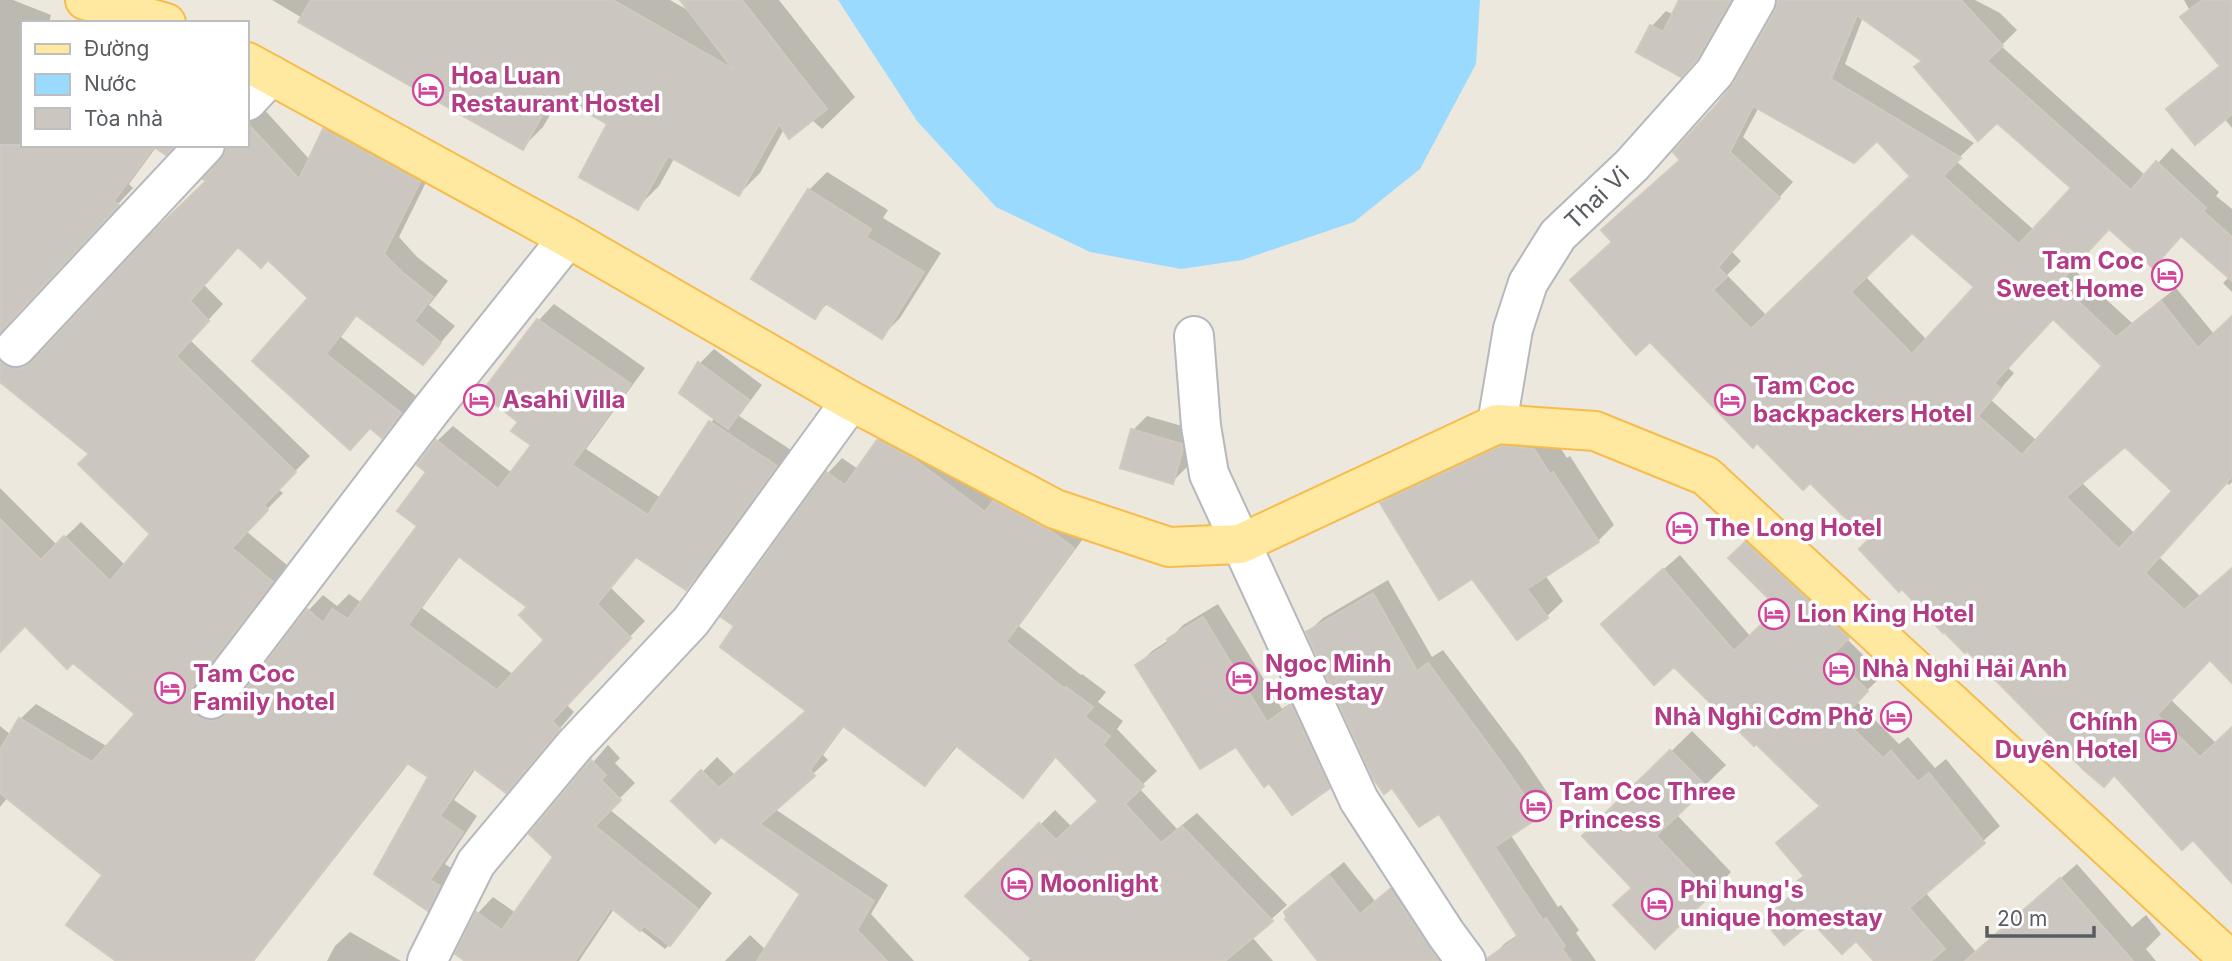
<svg xmlns="http://www.w3.org/2000/svg" width="2232" height="961" viewBox="0 0 2232 961" font-family="Inter,sans-serif">
  <style>
    .water { fill: #9bdaff }
    .shadow { fill: #0003; fill-rule: evenodd }
    .building { fill: #cbc6bf; stroke: #d0c9bd; stroke-width: 2; fill-rule: evenodd }
    .lines { fill: none; stroke-linecap: round; stroke-linejoin: round }
    .minor-casing { stroke: #b5b8bc; stroke-width: 42 }
    .major-casing { stroke: #f7bc4c; stroke-width: 42 }
    .minor { stroke: #fff; stroke-width: 38 }
    .major { stroke: #ffe9a0; stroke-width: 38 }
    .labels { text-anchor: middle; stroke-width: 7; stroke-linejoin: round; paint-order: stroke }
    .hotel-label { font-size: 24px; font-weight: bold; fill: #b23c85; stroke: #fff; text-anchor: start }
    .street-label { font-size: 24px; fill: #585c60; stroke: #fff }
  </style>
  <rect width="100%" height="100%" fill="#ece8de"/>
  <!-- water -->
  <polygon class="water" points="838,0 1480,0 1476,64 1420,169 1354,222 1242,260 1181,269 1090,252 996,207 917,121"/>
  <!-- shadow -->
  <g class="shadow">
    <polygon points="0,0 13,0 51,15 49,23 23,23 23,145 157,146 129,184 133,188 15,314 10,324 10,332 0,342"/>
    <polygon points="272,0 670,0 712,24 690,0 779,0 855,97 822,129 811,119 784,129 760,173 739,194 675,157 659,186 638,207 610,124 561,96 543,127 522,148"/>
    <polygon points="1681,0 1736,0 1712,42 1696,60 1652,26 1666,11 1674,15"/>
    <path d="M1779,0H1975L2000,13L2017,30L2001,46L2146,176L2172,148L2219,192L2216,196L2232,209V292L2223,283L2229,277L2182,235L2109,227L2072,268L2132,323L2176,288L2214,334L2232,317V482L2229,485L2144,401L2081,482L2200,596L2232,568V659L2210,658L2170,699L2216,743L2232,728V863L2193,838L2115,773L1870,540L1613,242L1682,159L1735,84L1777,11ZM1863,17L1924,60L2073,188L2034,230L1956,161L1974,143L1845,64ZM1759,107L1877,139L1912,176L1767,316L1727,275L1741,261L1731,251L1793,182L1743,137ZM1912,231L1977,287L1927,340L1865,276ZM2053,318L2105,366L2037,441L1991,400L2014,373L2007,367Z"/>
    <polygon points="2184,0 2232,0 2232,128 2224,118 2169,109 2183,94 2220,66"/>
    <path d="M247,101L262,107L310,160L324,130L340,115L434,166L399,237L417,257L448,281L429,305L455,326L423,363L358,314L341,337L416,396L398,420L382,436L370,426L350,447L311,298L268,258L239,246L204,285L223,304L190,340L310,456L278,489L283,493L246,531L287,565L208,669L204,680L225,706L237,704L308,611L323,595L337,606L349,594L362,603L420,526L429,472L437,441L453,426L512,473L533,445L521,422L483,393L539,320L554,304L645,368L586,449L661,498L715,417L681,392L700,363L714,349L762,385L739,416L791,450L702,572L686,588L637,556L611,588L645,621L566,704L574,712L506,791L476,768L454,800L477,816L445,864L454,870L443,893L427,908L430,777L409,763L254,961H153L104,874L8,797L0,807V726L11,735L20,719L36,704L108,747L137,714L25,624L0,630V488L57,545L81,522L126,566L153,534L35,378L22,368L37,353L48,348L208,181L228,151L247,145ZM460,556L530,607L546,640L514,675L422,608Z"/>
    <polygon points="827,172 888,210 883,218 941,253 900,318 882,336 828,303 814,317 809,190"/>
    <polygon points="1147,416 1196,430 1187,467 1172,482 1133,430"/>
    <polygon points="893,426 1088,532 1019,626 1081,675 1082,674 1106,692 1098,702 1123,721 1117,729 1157,771 1139,788 1177,829 1197,813 1287,905 1252,937 1273,961 1028,961 1032,957 1005,860 1055,810 1072,827 1100,800 1057,756 1037,781 1022,796 958,745 939,769 925,784 845,725 823,755 828,760 775,809 888,885 871,914 914,961 725,961 750,935 766,950 802,894 674,801 717,757 734,774 807,710 737,626 724,616 828,473 842,458 858,469 878,441"/>
    <polygon points="1519,431 1551,433 1567,458 1570,456 1614,525 1598,541 1545,575 1563,601 1546,617 1473,577 1382,503 1398,487"/>
    <polygon points="1762,527 1863,621 1846,638 1883,675 1856,701 1899,744 1908,737 1935,768 1946,759 2000,826 1925,892 1976,952 2077,864 2132,927 2146,915 2161,934 2146,949 2156,961 1876,961 1856,938 1812,919 1765,920 1801,887 1806,875 1778,843 1821,805 1619,608 1680,555 1751,637 1780,608 1731,558"/>
    <polygon points="1388,580 1432,657 1443,650 1522,755 1553,801 1538,816 1510,834 1558,907 1561,905 1579,930 1576,933 1596,961 1489,961 1504,944 1519,934 1439,811 1308,632 1323,618"/>
    <polygon points="1218,604 1282,709 1306,693 1343,773 1328,787 1270,781 1236,745 1138,665 1152,651 1169,640 1183,625"/>
    <polygon points="1692,731 1726,765 1676,814 1731,872 1711,893 1634,887 1585,836"/>
    <polygon points="608,745 620,758 615,763 635,783 609,809 712,893 681,933 665,949 614,909 579,961 468,961 457,953 478,913 493,897 516,913 555,857 531,834"/>
    <polygon points="1344,862 1375,901 1406,875 1465,961 1320,961 1286,912 1300,898"/>
    <polygon points="350,932 401,961 327,961 335,946"/>
  </g>
  <!-- building -->
  <g class="building">
    <polygon points="311,0 613,0 733,69 680,0 742,0 827,109 789,139 779,124 739,196 668,156 638,210 579,177 607,124 554,94 523,150 298,22"/>
    <polygon points="1679,0 1731,0 1697,59 1681,77 1636,52 1650,25 1663,32"/>
    <path d="M1778,0H1961L2003,46L1987,61L2131,190L2156,161L2206,208L2203,211L2232,237V281L2181,236L2153,268L2109,229L2059,283L2116,337L2161,301L2198,348L2232,316V477L2145,573L2184,610L2232,568V683L2210,660L2157,715L2200,757L2232,727V883L2193,840L2182,850L2114,775L2104,787L2084,770L1967,651L1965,653L1944,632L1943,633L1902,589L1899,592L1859,549L1868,540L1810,483L1803,490L1757,443L1753,448L1650,342L1636,355L1570,280L1612,242L1601,230L1680,160L1673,152L1722,99H1721L1734,83L1775,11ZM1857,15L1922,61L1914,67L1978,141L1997,123L2071,188L2019,244L1943,176L1961,158L1831,79ZM1753,106L1854,163L1877,141L1910,176L1751,329L1713,290L1727,277L1718,267L1780,198L1730,152ZM1912,233L1974,287L1912,354L1851,292ZM2053,319L2102,366L2022,455L1978,416L2001,388L1994,383ZM2125,447L2172,491L2119,549L2066,497Z"/>
    <polygon points="2202,0 2232,0 2232,114 2195,145 2166,109 2220,66 2180,17"/>
    <path d="M247,123L299,179L323,129L420,182L384,254L402,272L433,297L414,321L441,343L423,365L356,315L326,354L401,413L382,438L370,428L350,450L252,361L308,298L268,260L261,268L238,247L190,301L209,321L176,356L296,472L264,505L268,510L232,548L273,582L193,686L189,697L191,707L198,717L209,721L220,719L228,713L307,609L323,623L332,609L348,619L417,526L397,511L426,472L417,465L436,440L498,489L531,445L511,431L518,422L481,393L537,319L631,384L572,465L648,515L709,421L777,466L686,590L636,557L597,604L631,638L552,721L560,729L506,793L473,768L440,816L463,832L430,880L440,886L428,911L374,874L428,777L407,763L253,961H116L66,925L102,875L0,793V750L19,718L92,762L135,714L73,663L67,669L25,626L0,652V519L41,560L64,536L110,581L150,534L78,464L89,454L0,382V361L12,368H23L32,362L151,234L206,181L203,179L221,159L226,151V145H247ZM458,556L527,607L519,615L544,640L497,690L408,625Z"/>
    <polygon points="0,145 175,145 166,155 154,147 114,201 119,205 0,332"/>
    <polygon points="808,189 871,229 866,237 924,272 882,339 825,303 815,319 751,279"/>
    <polygon points="698,362 749,400 728,429 679,393"/>
    <polygon points="1131,429 1182,444 1183,449 1173,484 1120,468"/>
    <polygon points="877,440 914,459 985,512 993,501 1051,531 1074,548 1006,642 1065,689 1066,687 1093,707 1085,717 1110,736 1103,745 1144,786 1125,804 1161,843 1182,826 1273,921 1225,961 1034,961 965,896 1039,823 1056,840 1098,801 1055,756 1023,798 955,745 925,786 843,726 810,770 815,776 760,824 874,901 857,930 887,961 757,961 800,894 721,837 715,843 671,801 701,770 719,788 806,711 720,647 734,626 721,617 826,472 845,485"/>
    <polygon points="1501,446 1534,449 1550,474 1553,472 1599,542 1527,589 1548,618 1517,640 1472,579 1439,600 1380,503"/>
    <polygon points="1745,542 1849,638 1832,655 1868,691 1842,718 1883,758 1891,751 1918,782 1929,773 1985,843 1909,908 1945,949 1931,961 1874,961 1856,941 1842,954 1812,922 1784,945 1763,920 1800,888 1795,883 1804,876 1776,843 1820,806 1756,744 1754,746 1674,667 1654,685 1601,624 1663,569 1734,651 1778,608 1728,558"/>
    <polygon points="1373,593 1417,671 1428,663 1507,770 1539,817 1495,847 1543,921 1546,918 1565,946 1562,949 1571,961 1487,961 1488,958 1518,937 1439,814 1419,827 1392,788 1384,794 1373,778 1306,632"/>
    <polygon points="1203,617 1267,722 1291,705 1330,788 1292,815 1269,783 1264,787 1236,747 1200,769 1135,665 1169,643 1167,639"/>
    <polygon points="1670,750 1707,787 1656,836 1712,894 1655,949 1613,905 1632,888 1582,836"/>
    <polygon points="591,760 606,775 601,780 621,800 595,826 698,909 670,946 644,926 640,931 611,908 575,961 465,961 455,954 476,912 502,930 553,857 529,834"/>
    <polygon points="1329,875 1360,914 1390,889 1439,961 1318,961 1285,919 1287,918 1284,912"/>
    <polygon points="2060,878 2133,961 1965,961"/>
  </g>
  <g class="lines">
    <!-- minor casing -->
    <g class="minor-casing">
      <g id="minor">
        <polyline points="247,101 271,75"/>
        <polyline points="1194,336 1201,426 1209,474 1359,800 1446,934 1466,961"/>
        <polyline points="16,347 205,145"/>
        <polyline points="1497,424 1513,329 1528,283 1558,235 1632,165 1715,72 1756,0"/>
        <polyline points="211,699 431,410 568,238"/>
        <polyline points="427,961 476,863 574,746 691,621 851,401"/>
      </g>
    </g>
    <!-- major casing -->
    <g class="major-casing">
      <g id="major">
        <polyline points="85,0 166,23"/>
        <polyline points="247,62 568,238 851,401 1055,509 1169,547 1240,544 1497,424 1595,431 1706,476 2231,961"/>
      </g>
    </g>
    <!-- minor -->
    <use href="#minor" class="minor"/>
    <!-- major -->
    <use href="#major" class="major"/>
  </g>
  <!-- icons -->
  <defs>
    <g id="hotel-ring" transform="scale(1.575)"><circle r="9.5" fill="#fff" stroke="#d1479c" stroke-width="1.5"/><path d="M-6-4.5h1.5V1H6V5H4.5V3h-9V5H-6ZM-4 0a1.8 1.8 0 1 1 3.6 0ZM.5 0V-2.5h3Q6-2.5 6 0Z" fill="#d1479c"/></g>
  </defs>
  <g fill-rule="evenodd">
    <use href="#hotel-ring" x="428" y="90"/>
    <use href="#hotel-ring" x="2167" y="275"/>
    <use href="#hotel-ring" x="479" y="400"/>
    <use href="#hotel-ring" x="1730" y="400"/>
    <use href="#hotel-ring" x="1682" y="528"/>
    <use href="#hotel-ring" x="1774" y="614"/>
    <use href="#hotel-ring" x="1839" y="669"/>
    <use href="#hotel-ring" x="1242" y="678"/>
    <use href="#hotel-ring" x="170" y="688"/>
    <use href="#hotel-ring" x="1896" y="717"/>
    <use href="#hotel-ring" x="2161" y="736"/>
    <use href="#hotel-ring" x="1536" y="806"/>
    <use href="#hotel-ring" x="1017" y="884"/>
    <use href="#hotel-ring" x="1657" y="904"/>
  </g>
  <g class="labels">
    <!-- hotel labels -->
    <g class="hotel-label">
      <text x="451" y="84">Hoa Luan<tspan x="451" dy="28">Restaurant Hostel</tspan></text>
      <text x="2144" y="269" text-anchor="end">Tam Coc<tspan x="2144" dy="28">Sweet Home</tspan></text>
      <text x="1753" y="394">Tam Coc<tspan x="1753" dy="28">backpackers Hotel</tspan></text>
      <text x="502" y="408">Asahi Villa</text>
      <text x="1705" y="536">The Long Hotel</text>
      <text x="1797" y="622">Lion King Hotel</text>
      <text x="1265" y="672">Ngoc Minh<tspan x="1265" dy="28">Homestay</tspan></text>
      <text x="1862" y="677">Nhà Nghỉ Hải Anh</text>
      <text x="193" y="682">Tam Coc<tspan x="193" dy="28">Family hotel</tspan></text>
      <text x="1873" y="725" text-anchor="end">Nhà Nghỉ Cơm Phở</text>
      <text x="2138" y="730" text-anchor="end">Chính<tspan x="2138" dy="28">Duyên Hotel</tspan></text>
      <text x="1559" y="800">Tam Coc Three<tspan x="1559" dy="28">Princess</tspan></text>
      <text x="1040" y="892">Moonlight</text>
      <text x="1680" y="898">Phi hung's<tspan x="1680" dy="28">unique homestay</tspan></text>
    </g>
    <!-- street labels -->
    <g class="street-label">
      <text transform="translate(1597 198) rotate(-44)" y="8">Thai Vi</text>
    </g>
  </g>
  <!-- legend -->
  <rect x="21" y="21" width="228" height="126" fill="#ffffff" stroke="#bcbebf" stroke-width="2"/>
  <rect x="35" y="44" width="35" height="10" fill="#ffe9a0" stroke="#bcbebf" stroke-width="2"/>
  <text x="84" y="56" font-size="21" fill="#585c60">Đường</text>
  <rect x="35" y="74" width="35" height="21" fill="#9bdaff" stroke="#bcbebf" stroke-width="2"/>
  <text x="84" y="91" font-size="21" fill="#585c60">Nước</text>
  <rect x="35" y="108" width="35" height="21" fill="#cbc6bf" stroke="#bcbebf" stroke-width="2"/>
  <text x="84" y="126" font-size="21" fill="#585c60">Tòa nhà</text>
  <!-- scale -->
  <path d="M1987 926v10h107v-10" fill="none" stroke="#585c60" stroke-width="3.5"/>
  <text x="1997" y="926" font-size="21" fill="#585c60" stroke="#ffffff" stroke-width="5" paint-order="stroke">20 m</text>
</svg>
